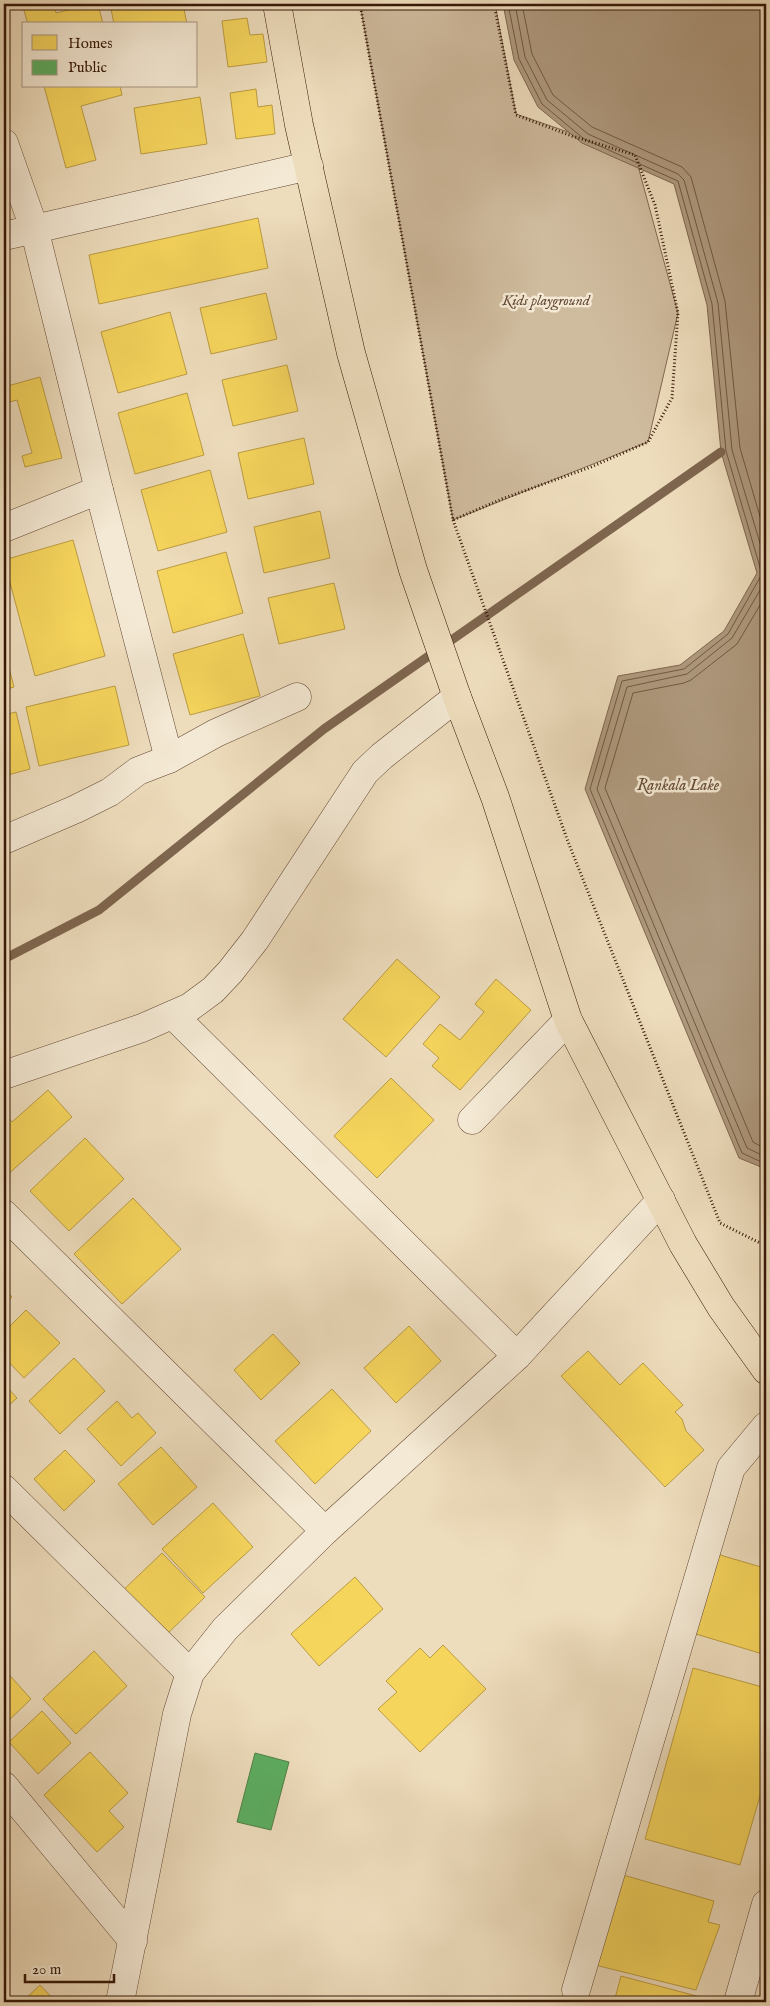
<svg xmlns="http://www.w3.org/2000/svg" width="770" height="2006" viewBox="0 0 770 2006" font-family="'IM FELL English',serif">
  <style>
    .green { fill: #cfbb9e; stroke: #826952 }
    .water { fill: #af9a7f; stroke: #7e664f }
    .homes { fill: #f6d55c; stroke: #bc9c42 }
    .public { fill: #5aae61; stroke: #4f8146 }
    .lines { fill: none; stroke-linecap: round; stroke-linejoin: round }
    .shore { stroke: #725842; stroke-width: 1 }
    .stream { stroke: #7e664f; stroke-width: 9 }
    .minor-casing { stroke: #634834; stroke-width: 29 }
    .major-casing { stroke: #351706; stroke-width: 29 }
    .path { stroke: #351706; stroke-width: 3; stroke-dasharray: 1 2.5; stroke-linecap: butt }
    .minor { stroke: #f4e9d4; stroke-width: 28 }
    .major { stroke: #eeddbd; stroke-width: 28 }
    .labels { text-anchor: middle; stroke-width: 5; stroke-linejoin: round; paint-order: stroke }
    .park-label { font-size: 15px; font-style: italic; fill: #634834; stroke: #f4e9d4 }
    .water-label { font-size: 16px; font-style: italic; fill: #664b36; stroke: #f4e9d4 }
  </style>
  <rect width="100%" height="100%" fill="#eeddbd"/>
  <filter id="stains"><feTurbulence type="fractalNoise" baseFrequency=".004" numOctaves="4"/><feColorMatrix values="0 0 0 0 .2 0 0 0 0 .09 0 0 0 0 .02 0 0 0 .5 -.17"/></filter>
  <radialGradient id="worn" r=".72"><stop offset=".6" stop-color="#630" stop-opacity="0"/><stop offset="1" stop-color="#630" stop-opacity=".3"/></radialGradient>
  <!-- green -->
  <polygon class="green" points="360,4 495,4 516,114 635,155 678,313 648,442 453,520"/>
  <!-- water -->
  <polygon class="water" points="503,4 766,4 766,1169 739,1158 585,789 618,676 680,665 724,631 757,573 721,452 707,305 674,184 582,143 538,107 514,60"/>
  <!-- homes -->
  <g class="homes">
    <polygon points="22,4 54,4 56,13 91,4 98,4 103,24 28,24"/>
    <polygon points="110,4 183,4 187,24 114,24"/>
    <polygon points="247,18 250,35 263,34 267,62 228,67 222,21"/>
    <polygon points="44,86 120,86 122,95 81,106 96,160 66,168"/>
    <polygon points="256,89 258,107 272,105 275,134 236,139 230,93"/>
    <polygon points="200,97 207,144 141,154 134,108"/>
    <polygon points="258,218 268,268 99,304 89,255"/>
    <polygon points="266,293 277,339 211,354 200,308"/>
    <polygon points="170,312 187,374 118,393 101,332"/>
    <polygon points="287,365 298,411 233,426 222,380"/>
    <polygon points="40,377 62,458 25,467 22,456 32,453 17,400 6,403 4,387"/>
    <polygon points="187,393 204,455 135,474 118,413"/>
    <polygon points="304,438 314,484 248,499 238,453"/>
    <polygon points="210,470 227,532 158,551 141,490"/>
    <polygon points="320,511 330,558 264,573 254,527"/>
    <polygon points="73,540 105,656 35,676 4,560"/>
    <polygon points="226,552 243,613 173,633 157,571"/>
    <polygon points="334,583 345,629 279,644 268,598"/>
    <polygon points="243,634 260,696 190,715 173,654"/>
    <polygon points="4,649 14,687 4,690"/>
    <polygon points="115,686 129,745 39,766 26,707"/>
    <polygon points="16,712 30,769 4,776 4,715"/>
    <polygon points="397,959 440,997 386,1057 343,1019"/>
    <polygon points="496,979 531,1010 460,1090 432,1066 439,1058 423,1044 440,1024 460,1040 484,1012 475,1004"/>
    <polygon points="391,1078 434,1120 377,1178 334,1136"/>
    <polygon points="48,1090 72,1117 5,1177 4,1112 12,1122"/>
    <polygon points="85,1138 124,1179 69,1231 30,1191"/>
    <polygon points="133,1198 181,1249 122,1304 74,1254"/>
    <polygon points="4,1288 12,1297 4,1305"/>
    <polygon points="26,1310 60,1343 24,1378 4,1357 4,1332"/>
    <polygon points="409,1326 441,1361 396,1403 364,1368"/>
    <polygon points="273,1334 300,1363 261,1400 234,1370"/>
    <polygon points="588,1351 620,1385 643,1363 683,1405 675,1412 682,1419 686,1431 704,1450 665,1487 561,1376"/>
    <polygon points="74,1358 105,1391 60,1434 29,1401"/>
    <polygon points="4,1384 17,1398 4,1410"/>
    <polygon points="332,1389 371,1431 315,1484 275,1441"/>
    <polygon points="117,1401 132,1418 138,1413 156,1433 121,1466 87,1429"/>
    <polygon points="161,1447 197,1487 153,1525 118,1484"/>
    <polygon points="65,1450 95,1481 64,1511 34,1479"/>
    <polygon points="213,1503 253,1547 203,1593 162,1549"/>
    <polygon points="766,1551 766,1655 686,1631 710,1552 761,1567"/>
    <polygon points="162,1553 205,1597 160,1641 117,1596"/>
    <polygon points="355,1577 383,1609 319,1666 291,1634"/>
    <polygon points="443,1645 486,1689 420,1752 378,1709 397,1692 386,1681 420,1648 430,1658"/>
    <polygon points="94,1651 127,1686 76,1734 43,1699"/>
    <polygon points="693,1668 766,1688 766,1775 740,1865 645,1839"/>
    <polygon points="4,1669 31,1699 4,1725"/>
    <polygon points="42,1711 71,1743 38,1774 9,1742"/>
    <polygon points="90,1752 128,1793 109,1811 124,1827 97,1852 44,1795"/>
    <polygon points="616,1873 714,1901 708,1922 720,1925 696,1990 591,1964"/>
    <polygon points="621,1976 704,1998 703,2002 614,2002"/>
    <polygon points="40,1985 56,2002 22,2002"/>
  </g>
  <!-- public -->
  <polygon class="public" points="255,1753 289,1762 271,1830 237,1822"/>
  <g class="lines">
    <!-- shore -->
    <g class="shore">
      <polyline points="508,4 519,59 542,104 584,139 678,181 712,304 726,451 762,574 728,634 684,669 622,681 590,789 742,1153 766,1164"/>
      <polyline points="515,4 525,57 547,100 588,134 678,174 684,180 718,303 732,450 766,563"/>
      <polyline points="522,4 532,54 553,95 592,127 682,167 691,177 725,301 740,448 766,537"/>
      <polyline points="766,580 732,638 687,674 627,687 597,789 747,1148 766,1157"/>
      <polyline points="766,595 737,644 691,680 684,683 633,693 605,788 753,1142 766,1149"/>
    </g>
    <!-- stream -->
    <polyline class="stream" points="4,959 99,910 324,729 721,452"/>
    <!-- minor casing -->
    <g class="minor-casing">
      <g id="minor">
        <polyline points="4,143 34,228 99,490 169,759"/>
        <polyline points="4,236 309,166"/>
        <polyline points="4,528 99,490"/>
        <polyline points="4,840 76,809 110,792 138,771 169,759 216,733 297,697"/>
        <polyline points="173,1015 517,1356"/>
        <polyline points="4,1075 142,1028 190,1007 213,990 230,972 255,940 365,772 382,756 457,697"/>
        <polyline points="472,1120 568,1020"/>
        <polyline points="4,1214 325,1531"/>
        <polyline points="4,1489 190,1673"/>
        <polyline points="4,1786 133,1941"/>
        <polyline points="576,1990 731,1468 766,1426"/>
        <polyline points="120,2002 177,1714 190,1673 225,1629 325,1531 517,1356 661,1200"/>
        <polyline points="738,2002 766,1904"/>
      </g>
    </g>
    <!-- major casing -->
    <g class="major-casing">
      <polyline id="major" points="277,4 299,125 351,353 413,570 457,697 495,797 568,1020 683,1244 721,1307 766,1370"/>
    </g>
    <!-- path -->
    <g class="path">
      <polyline points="360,4 453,520 502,499 591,467 648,442 672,398 678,313 655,205 635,155 572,136 516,115 494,4"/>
      <polyline points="453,520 567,839 720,1223 766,1246"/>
    </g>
    <!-- minor -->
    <use href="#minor" class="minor"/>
    <!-- major -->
    <use href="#major" class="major"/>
  </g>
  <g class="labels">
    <!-- park labels -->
    <g class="park-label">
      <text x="546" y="305">Kids playground</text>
    </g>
    <!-- water labels -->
    <g class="water-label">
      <text x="678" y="790">Rankala Lake</text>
    </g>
  </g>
  <!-- margin -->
  <rect width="770" height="2006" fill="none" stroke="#eeddbd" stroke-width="20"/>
  <rect x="5" y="5" width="760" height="1996" fill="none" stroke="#351706" stroke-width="2.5"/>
  <rect x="10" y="10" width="750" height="1986" fill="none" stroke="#351706"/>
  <!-- legend -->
  <rect x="22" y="22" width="175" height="65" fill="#f4e9d4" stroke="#a89582"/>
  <rect x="32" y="35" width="25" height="15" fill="#f6d55c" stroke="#a89582"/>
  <text x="68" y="48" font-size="15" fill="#351706">Homes</text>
  <rect x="32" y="60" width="25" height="15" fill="#5aae61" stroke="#a89582"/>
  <text x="68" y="72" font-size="15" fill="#351706">Public</text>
  <!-- scale -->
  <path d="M25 1974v8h89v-8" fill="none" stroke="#351706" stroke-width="2.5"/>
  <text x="32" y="1974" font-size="15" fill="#351706" stroke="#f4e9d4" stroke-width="4" paint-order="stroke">20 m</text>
  <rect width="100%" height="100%" filter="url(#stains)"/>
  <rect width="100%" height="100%" fill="url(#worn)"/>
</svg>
